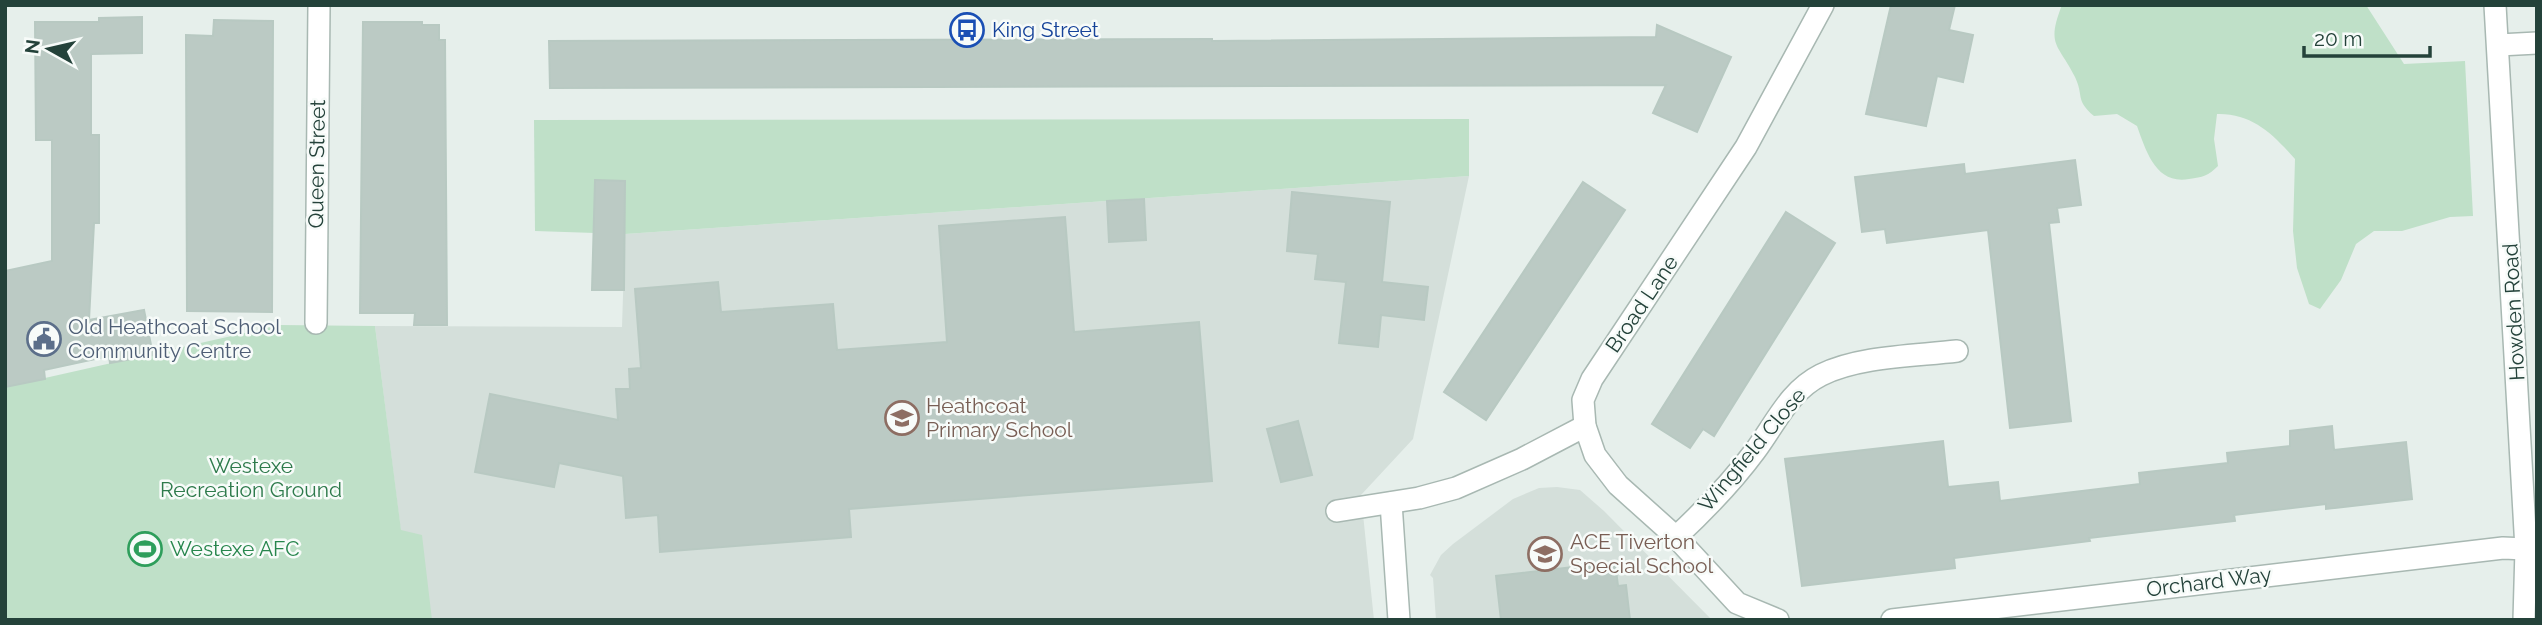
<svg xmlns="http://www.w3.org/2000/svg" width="2542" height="625" viewBox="0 0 2542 625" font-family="Raleway,sans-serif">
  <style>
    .built { fill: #d4dfda }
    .green { fill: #bfe0c8 }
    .building { fill: #bbcac4; stroke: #b8c9c2; stroke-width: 2 }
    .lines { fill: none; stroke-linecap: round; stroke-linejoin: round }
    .minor-casing { stroke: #a8b8b2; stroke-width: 24 }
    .minor { stroke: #fff; stroke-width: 21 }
    .labels { text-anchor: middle; stroke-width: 5; stroke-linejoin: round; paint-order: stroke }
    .transit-label { font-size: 21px; fill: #164399; stroke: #f7fbf9; text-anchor: start }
    .street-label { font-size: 21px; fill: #24423a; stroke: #f7fbf9 }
    .service-label { font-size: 21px; fill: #4e5e75; stroke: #f7fbf9; text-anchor: start }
    .education-label { font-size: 21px; fill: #785e54; stroke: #f7fbf9; text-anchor: start }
    .park-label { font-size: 21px; fill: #2d7a4b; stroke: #f7fbf9 }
    .leisure-label { font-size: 21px; fill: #27864d; stroke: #f7fbf9; text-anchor: start }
  </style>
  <rect width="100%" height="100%" fill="#e6efeb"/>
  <!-- built -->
  <g class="built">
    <polygon points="1469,176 1413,439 1361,495 1374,620 412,620 375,326 622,327 625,234"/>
    <polygon points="1557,487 1580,490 1604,511 1712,620 1436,620 1433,578 1430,575 1441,555 1453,544 1513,499 1539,488"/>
  </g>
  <!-- green -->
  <g class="green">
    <path d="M2062,5H2366L2404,64L2465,61L2473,216L2450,217L2402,231H2374L2356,244L2341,280L2320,309L2309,304L2297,268L2293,231L2295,159C2273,134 2252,113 2217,114L2214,139L2218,166C2208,176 2203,177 2189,179C2156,185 2146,151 2137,126L2117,114L2094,116C2075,100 2084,96 2075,77C2058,43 2046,46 2062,5Z"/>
    <polygon points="1469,119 1469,176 625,234 535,231 534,120"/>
    <polygon points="280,325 375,326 401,530 422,535 432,620 5,620 5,387"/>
  </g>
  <!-- building -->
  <g class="building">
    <polygon points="1891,5 1955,5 1949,30 1973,35 1963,82 1937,76 1926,126 1866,114"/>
    <polygon points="142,17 142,53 91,54 91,135 99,135 99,223 94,223 89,320 144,310 153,355 110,363 109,356 44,370 45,379 5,387 5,271 52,261 52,140 36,140 35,22 99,22 99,18"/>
    <polygon points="214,20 273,21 272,312 187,311 186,35 213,36"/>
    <polygon points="363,22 422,22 422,25 439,25 439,40 445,40 447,325 414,325 415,313 360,313"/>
    <polygon points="1657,25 1731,57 1697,132 1653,113 1666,85 550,88 549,41 1212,39 1212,41 1656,37"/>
    <polygon points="2075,160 2081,205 2057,208 2059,222 2049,223 2071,421 2010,428 1988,230 1887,243 1885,229 1862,232 1855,177 1964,164 1965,174"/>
    <polygon points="595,180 625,181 624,290 592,290"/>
    <polygon points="1583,182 1625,210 1486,420 1444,392"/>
    <polygon points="1292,192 1390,202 1382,282 1428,287 1424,320 1381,315 1378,347 1339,343 1346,282 1315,279 1318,254 1287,251"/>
    <polygon points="1144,199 1146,240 1109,242 1107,201"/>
    <polygon points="1786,212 1835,243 1714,436 1703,429 1690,448 1652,424"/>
    <polygon points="1065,217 1074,332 1199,322 1212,481 849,509 851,537 660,552 658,515 626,518 623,476 559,463 554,487 475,472 490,394 618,420 616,389 630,389 629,369 641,368 635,289 718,282 721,312 833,304 837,350 947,342 939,226"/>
    <polygon points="1298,421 1312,475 1281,482 1267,429"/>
    <polygon points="2332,426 2334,450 2406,442 2412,499 2326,509 2326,504 2234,515 2235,521 2089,538 2090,541 1954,558 1955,568 1802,586 1785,459 1943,441 1948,487 1998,482 2000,501 2140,484 2139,473 2228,463 2227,453 2290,446 2290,431"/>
    <polygon points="1615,562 1618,586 1626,585 1630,620 1501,620 1496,576"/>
  </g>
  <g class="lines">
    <!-- minor casing -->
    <g class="minor-casing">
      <g id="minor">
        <polyline points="2495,5 2526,549 2524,620"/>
        <polyline points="2499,45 2537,43"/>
        <polyline points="316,323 319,5"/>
        <polyline points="1391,503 1399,620"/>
        <polyline points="1337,511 1419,498 1456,488 1522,459 1585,426"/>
        <path d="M1676,537C1704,511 1732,482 1755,451C1776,423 1789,391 1821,375C1859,356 1915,356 1957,351"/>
        <polyline points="1778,620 1737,603 1676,537 1618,485 1595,455 1585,426 1583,400 1592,379 1746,147 1823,5"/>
        <polyline points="1892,620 2503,548 2526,549"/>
      </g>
    </g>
    <!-- minor -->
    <use href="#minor" class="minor"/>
  </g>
  <!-- icons -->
  <defs>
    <g id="bus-ring" transform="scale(1.75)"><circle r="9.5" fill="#f7fbf9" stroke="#1a4fb4" stroke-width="1.5"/><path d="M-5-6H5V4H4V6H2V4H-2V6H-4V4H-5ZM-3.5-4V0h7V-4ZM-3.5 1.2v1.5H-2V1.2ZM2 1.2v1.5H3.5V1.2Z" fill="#1a4fb4"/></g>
    <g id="civic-ring" transform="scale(1.75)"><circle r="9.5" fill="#f7fbf9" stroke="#5c6f8a" stroke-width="1.5"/><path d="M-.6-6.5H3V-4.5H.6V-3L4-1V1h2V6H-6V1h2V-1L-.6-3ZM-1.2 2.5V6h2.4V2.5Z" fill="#5c6f8a"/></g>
    <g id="school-ring" transform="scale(1.75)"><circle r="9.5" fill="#f7fbf9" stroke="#8d6e63" stroke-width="1.5"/><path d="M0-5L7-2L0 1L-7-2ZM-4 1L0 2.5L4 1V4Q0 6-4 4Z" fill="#8d6e63"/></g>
    <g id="stadium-ring" transform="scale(1.75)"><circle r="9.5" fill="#f7fbf9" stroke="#2e9e5b" stroke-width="1.5"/><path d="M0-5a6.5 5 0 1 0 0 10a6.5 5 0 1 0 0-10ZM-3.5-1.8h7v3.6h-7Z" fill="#2e9e5b"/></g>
  </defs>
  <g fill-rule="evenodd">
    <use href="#bus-ring" x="967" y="30"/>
    <use href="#civic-ring" x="44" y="339"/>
    <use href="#school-ring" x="902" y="418"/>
    <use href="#stadium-ring" x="145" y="549"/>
    <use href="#school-ring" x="1545" y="554"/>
  </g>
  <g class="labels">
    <!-- transit labels -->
    <g class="transit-label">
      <text x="992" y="37">King Street</text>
    </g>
    <!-- street labels -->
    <g class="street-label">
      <text transform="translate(317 164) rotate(-89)" y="7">Queen Street</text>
      <text transform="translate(1642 304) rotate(-56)" y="7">Broad Lane</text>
      <text transform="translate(2514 312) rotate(-93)" y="7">Howden Road</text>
      <text transform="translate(1752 450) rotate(-50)" y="7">Wingfield Close</text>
      <text transform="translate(2209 582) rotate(-7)" y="7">Orchard Way</text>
    </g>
    <!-- service labels -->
    <g class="service-label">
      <text x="68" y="334">Old Heathcoat School<tspan x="68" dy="24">Community Centre</tspan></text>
    </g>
    <!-- education labels -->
    <g class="education-label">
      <text x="926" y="413">Heathcoat<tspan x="926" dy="24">Primary School</tspan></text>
      <text x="1570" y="549">ACE Tiverton<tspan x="1570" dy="24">Special School</tspan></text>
    </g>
    <!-- park labels -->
    <g class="park-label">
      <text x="251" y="473">Westexe<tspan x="251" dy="24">Recreation Ground</tspan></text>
    </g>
    <!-- leisure labels -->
    <g class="leisure-label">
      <text x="170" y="556">Westexe AFC</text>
    </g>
  </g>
  <!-- border -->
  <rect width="2542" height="625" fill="none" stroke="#24423a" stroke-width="14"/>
  <!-- north arrow -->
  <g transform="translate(49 49) rotate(278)" stroke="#f7fbf9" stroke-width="5" paint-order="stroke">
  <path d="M0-5L12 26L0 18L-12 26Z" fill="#24423a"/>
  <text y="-10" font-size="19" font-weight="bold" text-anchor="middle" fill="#24423a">N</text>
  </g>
  <!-- scale -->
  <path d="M2304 46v10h126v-10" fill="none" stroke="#24423a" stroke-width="3.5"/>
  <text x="2314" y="46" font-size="21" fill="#24423a" stroke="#f7fbf9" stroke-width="5" paint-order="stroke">20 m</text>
</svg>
